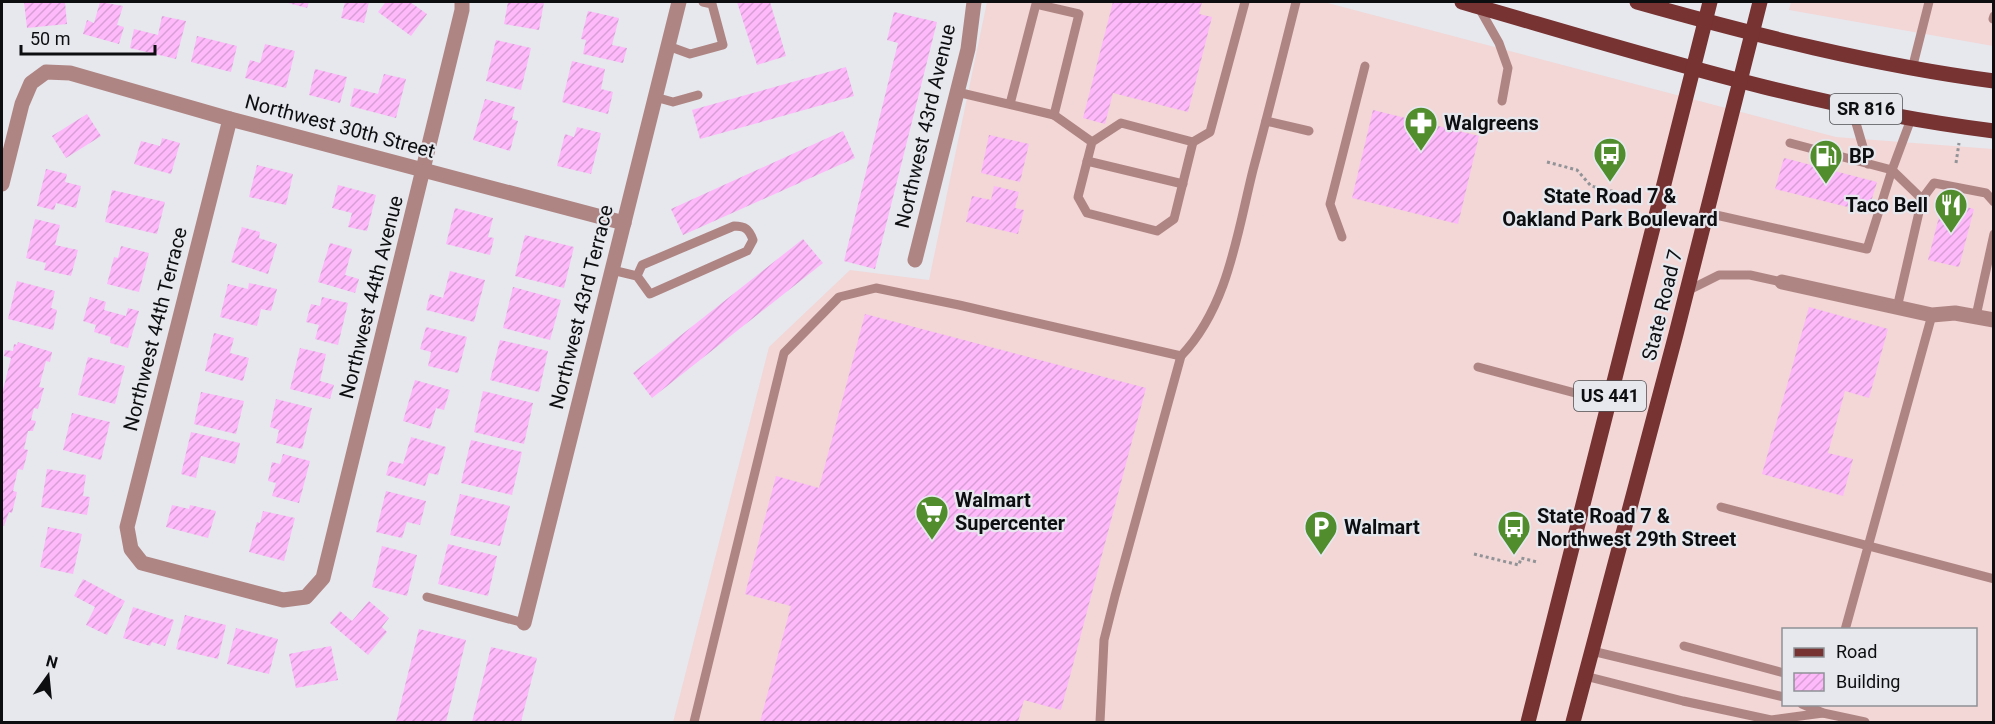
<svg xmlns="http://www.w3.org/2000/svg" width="1995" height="724" viewBox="0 0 1995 724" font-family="Roboto,sans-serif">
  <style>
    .commercial { fill: #f2d7d6; fill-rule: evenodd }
    .building { fill: url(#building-hatch) }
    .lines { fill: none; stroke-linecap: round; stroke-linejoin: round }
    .path { stroke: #919397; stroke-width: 3; stroke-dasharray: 3 3; stroke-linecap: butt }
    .lane { stroke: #af8583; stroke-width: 9 }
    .street { stroke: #af8583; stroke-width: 15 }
    .primary { stroke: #773232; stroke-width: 15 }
    .labels { text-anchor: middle; stroke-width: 4.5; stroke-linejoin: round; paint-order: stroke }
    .shield { fill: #e6e8ee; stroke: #4e4f53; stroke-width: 1.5 }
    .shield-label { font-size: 18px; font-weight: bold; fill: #0d0e10 }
    .poi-label { font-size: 20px; font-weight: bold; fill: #0d0e10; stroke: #e6e8ee; text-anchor: start }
    .street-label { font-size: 20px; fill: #0d0e10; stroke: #e6e8ee }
  </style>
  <defs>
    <pattern id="building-hatch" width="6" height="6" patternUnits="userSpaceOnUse" patternTransform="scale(1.5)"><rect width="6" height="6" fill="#feb9fa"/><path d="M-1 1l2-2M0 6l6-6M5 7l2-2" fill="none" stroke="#d89ed5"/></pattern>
  </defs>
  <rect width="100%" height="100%" fill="#e6e8ee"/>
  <!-- commercial -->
  <g class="commercial">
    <path d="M987,2H1324L1836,137L1993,149V722H673L769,347L850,270L929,280ZM1784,630H1976V704H1784Z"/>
    <polygon points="1791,2 1993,2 1993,46 1789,10"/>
  </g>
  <!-- building -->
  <g class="building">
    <polygon points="24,2 65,2 67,24 27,28"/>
    <polygon points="100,2 123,6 117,25 124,27 119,44 83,34 87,20 94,23"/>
    <polygon points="284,2 309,2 307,8"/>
    <polygon points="345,2 369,2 364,23 341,18"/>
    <polygon points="386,2 410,2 427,14 411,36 378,12"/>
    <polygon points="508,2 544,2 539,30 504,24"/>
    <polygon points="737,2 770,2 786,56 757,65"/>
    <polygon points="1113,2 1202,2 1199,14 1212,17 1188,112 1113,93 1105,124 1083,118"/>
    <polygon points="588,11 619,18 612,45 627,48 623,63 583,54 586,40 581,39"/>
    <polygon points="894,12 937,22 875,269 844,261 898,43 887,40"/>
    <polygon points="162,16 186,21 176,59 130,48 134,29 158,35"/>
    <polygon points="197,36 237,46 231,72 191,62"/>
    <polygon points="496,40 531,48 521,90 486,81"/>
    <polygon points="265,44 295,51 286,88 245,78 250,60 260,63"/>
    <polygon points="572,61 605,69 601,89 613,92 608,114 562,102"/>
    <polygon points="846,67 854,96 700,139 692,110"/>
    <polygon points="315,69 347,77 340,103 309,95"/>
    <polygon points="384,74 406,79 396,118 350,106 354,88 378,94"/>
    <polygon points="485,99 515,107 512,119 518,121 510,151 473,140"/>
    <polygon points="1373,110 1479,136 1458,224 1352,198"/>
    <polygon points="87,114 101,136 66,158 52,136"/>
    <polygon points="577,127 601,133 591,174 557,166 565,134 574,137"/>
    <polygon points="843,131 855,158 683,235 671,209"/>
    <polygon points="989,135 1029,144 1020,182 981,173"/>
    <polygon points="162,138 180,143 171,174 134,164 141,141 160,146"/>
    <polygon points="1784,158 1877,182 1868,212 1775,189"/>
    <polygon points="257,165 293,174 286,205 249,197"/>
    <polygon points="46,169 67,174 65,182 81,186 76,208 56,203 54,210 37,206"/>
    <polygon points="338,185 376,195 367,231 348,227 352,213 332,208"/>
    <polygon points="994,186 1019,192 1015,208 1024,210 1018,234 966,222 972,196 991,200"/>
    <polygon points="112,190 165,202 157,234 105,222"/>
    <polygon points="1943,201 1974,209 1959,267 1928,260"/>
    <polygon points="455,208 493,218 488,237 494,238 490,255 446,244"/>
    <polygon points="35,219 60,225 55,245 78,250 71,276 44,270 46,263 26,258"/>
    <polygon points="242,227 260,232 259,238 277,244 268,274 231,262"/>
    <polygon points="525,235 574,247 564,288 515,276"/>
    <polygon points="803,239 823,263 652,398 633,373"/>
    <polygon points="330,243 352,249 345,275 359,279 355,293 318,282"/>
    <polygon points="121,246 149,253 139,292 107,284 114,257 118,258"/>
    <polygon points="450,271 485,280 474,322 426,310 430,294 443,298"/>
    <polygon points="17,281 55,291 51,308 57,310 53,330 8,319"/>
    <polygon points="249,283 277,289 271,311 261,309 257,326 220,317 228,284 248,289"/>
    <polygon points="513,287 561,300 550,340 503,328"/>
    <polygon points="90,297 106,302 104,310 126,316 128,308 139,311 128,348 110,343 111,337 94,332 96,325 83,321"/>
    <polygon points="322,297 348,303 338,345 315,339 319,325 306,322 311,304 320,306"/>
    <polygon points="1809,307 1888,329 1869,398 1845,391 1828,453 1853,459 1843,496 1762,474"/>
    <polygon points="865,314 1146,388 1061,710 1024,700 1018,722 760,722 791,606 745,594 776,476 819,488"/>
    <polygon points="426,327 467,337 458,373 428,366 431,352 420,349"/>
    <polygon points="214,333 234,338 230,353 249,358 243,381 205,371"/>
    <polygon points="500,340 548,351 539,392 490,380"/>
    <polygon points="18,342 52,352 50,362 46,361 39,387 44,388 38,409 34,408 31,420 36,421 33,431 28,431 24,449 28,450 23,470 18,469 13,491 17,492 12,513 9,512 4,526 2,526 2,394 11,358 4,356 5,350 13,351 14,344 17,345"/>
    <polygon points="300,348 326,354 320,381 334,385 330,399 290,389"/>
    <polygon points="88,357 125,366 115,404 78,395"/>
    <polygon points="415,380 450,390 444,410 436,408 430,429 403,421"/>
    <polygon points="483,391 533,403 524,444 474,432"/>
    <polygon points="201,392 244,401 236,434 194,424"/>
    <polygon points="276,399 312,408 302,449 276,443 279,430 270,427"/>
    <polygon points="72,413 110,422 101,460 63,450"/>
    <polygon points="191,432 240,443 235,464 201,456 196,478 181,474"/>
    <polygon points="411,437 446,447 438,475 429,473 425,486 386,475 390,461 403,464"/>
    <polygon points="471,440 522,452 512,495 461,483"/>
    <polygon points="283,454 310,461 299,503 272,496 276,483 268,481 272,462 280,464"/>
    <polygon points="47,469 86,475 83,496 90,497 87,515 41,507"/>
    <polygon points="386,491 426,501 420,525 407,522 402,538 376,532"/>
    <polygon points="460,494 510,506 500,546 450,535"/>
    <polygon points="172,505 189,509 190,505 216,511 208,538 166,527"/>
    <polygon points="263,511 295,518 284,561 249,552 257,522 260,523"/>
    <polygon points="48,527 82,534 73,574 40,567"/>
    <polygon points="448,544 497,556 488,596 438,584"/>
    <polygon points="382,546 417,555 407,596 372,587"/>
    <polygon points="83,579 125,601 107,635 86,625 95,607 74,596"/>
    <polygon points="369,601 389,618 382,627 387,632 368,655 330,623 340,611 352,621"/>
    <polygon points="133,607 174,620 165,646 152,642 150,646 123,638"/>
    <polygon points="185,615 226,625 218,659 176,649"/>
    <polygon points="236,628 278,639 269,674 227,664"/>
    <polygon points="419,629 466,640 446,722 396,722"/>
    <polygon points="331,646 338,680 296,688 289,654"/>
    <polygon points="491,647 537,658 521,722 472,722"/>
  </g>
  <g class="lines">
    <!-- path -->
    <g class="path">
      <polyline points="1547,162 1577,170 1591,186 1631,196"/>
      <polyline points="1956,163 1959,143"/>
      <polyline points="1474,554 1519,565 1521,558 1537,562"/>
    </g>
    <!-- lane -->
    <g class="lane">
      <polyline points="1478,6 1499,43 1508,68 1502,101"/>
      <polyline points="1993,19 1994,16"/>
      <polyline points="668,46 690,54 723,45 712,4 703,2"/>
      <polyline points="1912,69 1929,2"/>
      <polyline points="957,92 1054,115 1079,14 1036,4 1010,104"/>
      <polyline points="655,97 673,102 698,95"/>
      <polyline points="1851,106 1868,164"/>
      <polyline points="1054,115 1092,142 1078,197 1087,213 1157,231 1174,219 1193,142 1121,123 1092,142"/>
      <polyline points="1266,121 1309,131"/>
      <polyline points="1193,142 1210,132 1245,2"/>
      <polyline points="1790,143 1892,170 1922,199 1934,183 1986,193 1994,202"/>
      <polyline points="1087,161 1183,184"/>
      <polyline points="1707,213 1867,249 1892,170 1911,119"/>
      <polyline points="1342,237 1330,204 1365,66"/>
      <path d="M612,270L637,276L650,294L747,251L753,240C749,229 745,226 734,226L642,265L637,276"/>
      <polyline points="1687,291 1719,275 1750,275 1782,282"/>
      <polyline points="1897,308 1922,199"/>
      <polyline points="1976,316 1994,234"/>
      <path d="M1181,356C1228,307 1237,234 1253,170C1268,114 1282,58 1296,2"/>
      <polyline points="1478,367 1609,402"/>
      <polyline points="1721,507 1994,579"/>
      <polyline points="427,597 524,623"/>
      <polyline points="1845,630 1932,315"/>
      <polyline points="1684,646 1784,673"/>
      <polyline points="1592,651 1784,697"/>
      <polyline points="1585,676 1683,701 1771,720 1823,713"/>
      <polyline points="1802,704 1823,713 1865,722"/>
      <polyline points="694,722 784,353 839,297 876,288 959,305 1181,356 1115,596 1104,640 1100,722"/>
    </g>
    <!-- street -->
    <g class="street">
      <polyline points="230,119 127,527 131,549 142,563 283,600 306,597 323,578 462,10 462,2"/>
      <polyline points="2,184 22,104 31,83 46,72 70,73 230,119 624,223"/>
      <polyline points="915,260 968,49 974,2"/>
      <polyline points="1782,282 1932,315 1955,313 1994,320"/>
      <polyline points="524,623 679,2"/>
    </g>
    <!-- primary -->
    <g class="primary">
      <path d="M1462,2C1636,52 1813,109 1994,131"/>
      <path d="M1637,2C1754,35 1873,65 1994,81"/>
      <polyline points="1528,722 1710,2"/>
      <polyline points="1573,722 1676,334 1760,2"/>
    </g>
  </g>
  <!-- icons -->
  <defs>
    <g id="pharmacy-pin" transform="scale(1.725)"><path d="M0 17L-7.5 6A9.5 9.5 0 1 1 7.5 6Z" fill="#518d2c" stroke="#e6e8ee"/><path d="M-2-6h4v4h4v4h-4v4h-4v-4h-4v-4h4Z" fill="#fff"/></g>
    <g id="bus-pin" transform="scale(1.725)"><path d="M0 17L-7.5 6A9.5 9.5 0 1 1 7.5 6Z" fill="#518d2c" stroke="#e6e8ee"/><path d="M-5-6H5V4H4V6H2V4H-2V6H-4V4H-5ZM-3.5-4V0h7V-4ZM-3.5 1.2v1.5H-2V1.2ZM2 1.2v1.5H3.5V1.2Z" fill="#fff"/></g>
    <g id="fuel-pin" transform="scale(1.725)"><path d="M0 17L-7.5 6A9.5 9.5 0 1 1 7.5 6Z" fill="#518d2c" stroke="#e6e8ee"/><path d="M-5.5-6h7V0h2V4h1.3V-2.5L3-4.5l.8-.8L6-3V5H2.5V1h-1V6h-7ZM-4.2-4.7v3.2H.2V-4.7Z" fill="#fff"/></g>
    <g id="restaurant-pin" transform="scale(1.725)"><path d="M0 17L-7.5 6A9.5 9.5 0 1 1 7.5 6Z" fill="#518d2c" stroke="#e6e8ee"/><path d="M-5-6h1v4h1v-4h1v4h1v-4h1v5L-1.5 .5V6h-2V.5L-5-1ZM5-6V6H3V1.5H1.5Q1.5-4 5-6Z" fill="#fff"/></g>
    <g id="supermarket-pin" transform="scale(1.725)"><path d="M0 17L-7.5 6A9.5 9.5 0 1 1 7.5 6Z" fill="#518d2c" stroke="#e6e8ee"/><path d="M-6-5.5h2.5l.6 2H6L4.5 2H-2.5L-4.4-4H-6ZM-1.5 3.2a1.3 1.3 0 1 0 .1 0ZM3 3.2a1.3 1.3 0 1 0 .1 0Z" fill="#fff"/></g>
    <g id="parking-pin" transform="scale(1.725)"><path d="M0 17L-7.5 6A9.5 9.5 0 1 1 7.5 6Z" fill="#518d2c" stroke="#e6e8ee"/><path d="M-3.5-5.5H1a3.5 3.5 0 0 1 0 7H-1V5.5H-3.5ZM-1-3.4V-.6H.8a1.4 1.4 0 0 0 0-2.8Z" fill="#fff"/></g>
  </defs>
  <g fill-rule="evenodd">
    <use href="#pharmacy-pin" x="1421" y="123"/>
    <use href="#bus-pin" x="1610" y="154"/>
    <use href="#fuel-pin" x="1826" y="156"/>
    <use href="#restaurant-pin" x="1951" y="205"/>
    <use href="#supermarket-pin" x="932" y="512"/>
    <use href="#parking-pin" x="1321" y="527"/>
    <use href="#bus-pin" x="1514" y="527"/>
  </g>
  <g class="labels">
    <!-- shield labels -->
    <g class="shield">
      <rect x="1830" y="94" width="72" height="30" rx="4.5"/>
      <rect x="1574" y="381" width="72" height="30" rx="4.5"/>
    </g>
    <g class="shield-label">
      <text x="1866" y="115">SR 816</text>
      <text x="1610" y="402">US 441</text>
    </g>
    <!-- poi labels -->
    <g class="poi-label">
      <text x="1444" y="130">Walgreens</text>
      <text x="1849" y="163">BP</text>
      <text x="1610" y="203" text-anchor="middle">State Road 7 &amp;<tspan x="1610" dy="23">Oakland Park Boulevard</tspan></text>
      <text x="1928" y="212" text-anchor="end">Taco Bell</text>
      <text x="955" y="507">Walmart<tspan x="955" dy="23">Supercenter</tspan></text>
      <text x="1537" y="523">State Road 7 &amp;<tspan x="1537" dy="23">Northwest 29th Street</tspan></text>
      <text x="1344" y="534">Walmart</text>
    </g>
    <!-- street labels -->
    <g class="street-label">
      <text transform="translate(340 126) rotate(15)" y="7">Northwest 30th Street</text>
      <text transform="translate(925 126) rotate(-77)" y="7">Northwest 43rd Avenue</text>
      <text transform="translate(371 297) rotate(-76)" y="7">Northwest 44th Avenue</text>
      <text transform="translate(1662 305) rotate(-76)" y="7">State Road 7</text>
      <text transform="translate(581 307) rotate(-76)" y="7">Northwest 43rd Terrace</text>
      <text transform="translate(155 329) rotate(-76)" y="7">Northwest 44th Terrace</text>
    </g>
  </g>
  <!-- border -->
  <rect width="1995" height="724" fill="none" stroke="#0d0e10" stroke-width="6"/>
  <!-- legend -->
  <rect x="1782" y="628" width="195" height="78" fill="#e6e8ee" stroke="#8f9195" stroke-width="1.5"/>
  <rect x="1794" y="648" width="30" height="9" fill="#773232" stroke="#8f9195" stroke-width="1.5"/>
  <text x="1836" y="658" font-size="18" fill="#0d0e10">Road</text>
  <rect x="1794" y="673" width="30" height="18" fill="url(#building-hatch)" stroke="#8f9195" stroke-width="1.5"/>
  <text x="1836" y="688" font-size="18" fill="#0d0e10">Building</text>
  <!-- north arrow -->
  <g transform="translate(48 676) rotate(15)" stroke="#e6e8ee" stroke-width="4.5" paint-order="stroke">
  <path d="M0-4.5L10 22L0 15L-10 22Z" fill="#0d0e10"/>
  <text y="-9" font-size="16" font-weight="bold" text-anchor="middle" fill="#0d0e10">N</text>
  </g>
  <!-- scale -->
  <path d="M21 45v9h134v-9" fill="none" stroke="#0d0e10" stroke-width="3"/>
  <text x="30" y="45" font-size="18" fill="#0d0e10" stroke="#e6e8ee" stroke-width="4.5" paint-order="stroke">50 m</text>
</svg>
